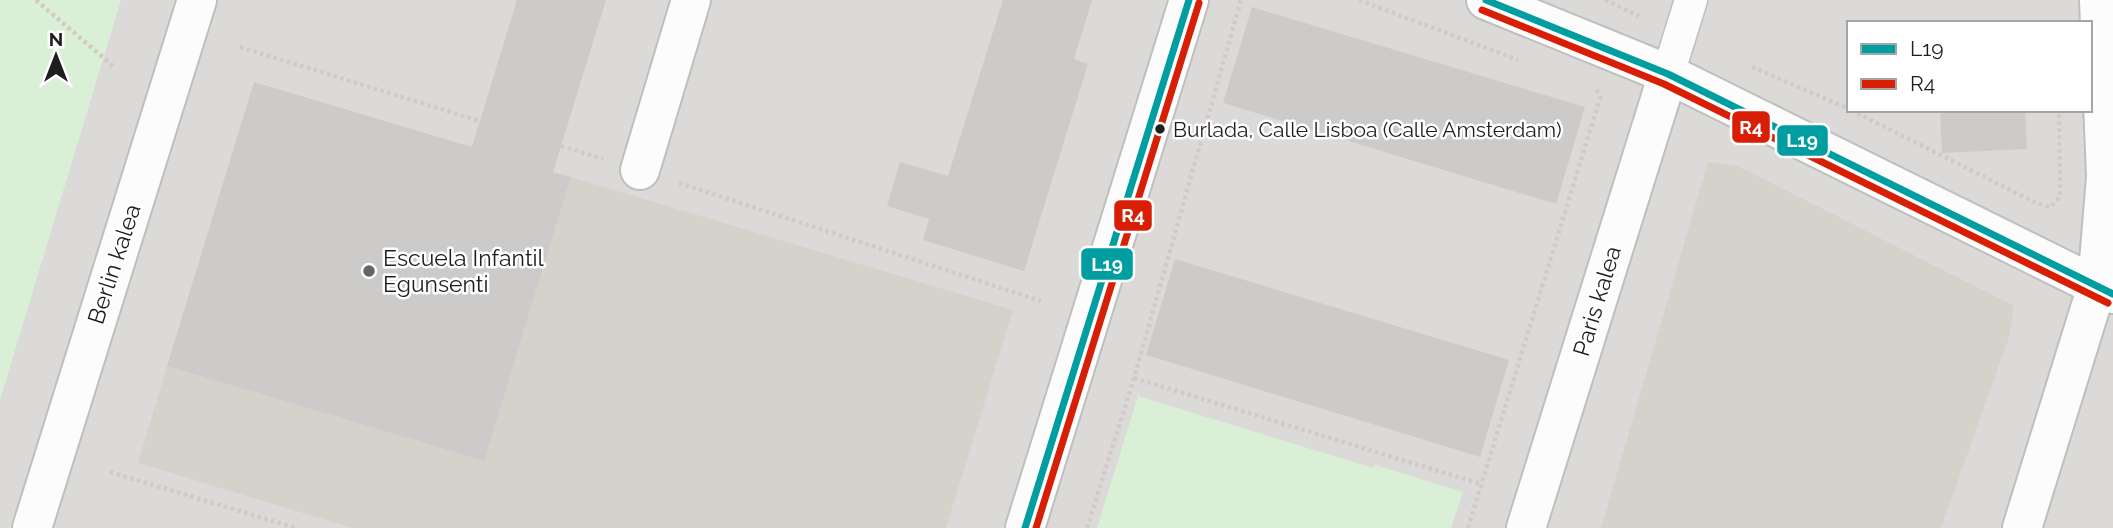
<svg xmlns="http://www.w3.org/2000/svg" width="2113" height="528" viewBox="0 0 2113 528" font-family="Raleway,sans-serif">
  <style>
    .residential { fill: #dbdad9; fill-rule: evenodd }
    .construction { fill: #d4d2ca }
    .park { fill: #d9efd6 }
    .building { fill: #cdcbc9 }
    .lines { fill: none; stroke-linecap: round; stroke-linejoin: round }
    .pedestrian-casing { stroke: #bfbfbe; stroke-width: 35 }
    .minor-casing { stroke: #bfbfbe; stroke-width: 42 }
    .tertiary-casing { stroke: #bfbfbe; stroke-width: 42 }
    .path { stroke: #d5c8c8; stroke-width: 4.5; stroke-dasharray: 3.5 3.5; stroke-linecap: butt }
    .pedestrian { stroke: #fcfcfc; stroke-width: 32 }
    .minor { stroke: #fcfcfc; stroke-width: 38 }
    .tertiary { stroke: #fcfcfc; stroke-width: 38 }
    .bus-1-casing { stroke: #fff; stroke-width: 12 }
    .bus-2-casing { stroke: #fff; stroke-width: 12 }
    .bus-1 { stroke: #009ea0; stroke-width: 7 }
    .bus-2 { stroke: #d81e05; stroke-width: 7 }
    .bus-dot { fill: #1e1e1e; stroke: #fff; stroke-width: 2.5 }
    .poi-dot { fill: #666565; stroke: #fff; stroke-width: 2.5 }
    .labels { text-anchor: middle; stroke-width: 5; stroke-linejoin: round; paint-order: stroke }
    .bus-label { font-size: 21px; fill: #1e1e1e; stroke: #fff; text-anchor: start }
    .poi-label { font-size: 23px; fill: #1e1e1e; stroke: #fff; text-anchor: start }
    .street-label { font-size: 23px; fill: #1e1e1e; stroke: #fff }
    .line-badge { stroke: #fff; stroke-width: 2.5 }
    .badge-label { font-size: 19px; text-anchor: middle; font-weight: bold; fill: #fff }
  </style>
  <rect width="100%" height="100%" fill="#eceae8"/>
  <!-- residential -->
  <path class="residential" d="M0,0H2113V528H0ZM1849,23H2090V110H1849Z"/>
  <!-- construction -->
  <g class="construction">
    <polygon points="1708,162 1738,166 2014,306 2009,337 1941,528 1601,528"/>
    <polygon points="571,177 1013,310 946,528 352,528 138,463 167,366 484,461"/>
  </g>
  <!-- park -->
  <g class="park">
    <polygon points="0,0 121,0 0,400"/>
    <polygon points="1138,396 1373,468 1375,465 1463,492 1451,528 1097,528"/>
  </g>
  <!-- building -->
  <g class="building">
    <polygon points="517,0 606,0 553,172 571,177 484,461 167,366 254,82 472,147"/>
    <polygon points="1003,0 1092,0 1074,59 1088,64 1024,271 923,240 929,219 887,206 900,162 948,176"/>
    <polygon points="1252,7 1585,107 1556,204 1223,103"/>
    <polygon points="1940,110 2025,110 2027,149 1942,153"/>
    <polygon points="1175,259 1509,360 1480,457 1146,355"/>
  </g>
  <g class="lines">
    <!-- pedestrian casing -->
    <g class="pedestrian-casing">
      <polyline id="pedestrian" points="1668,74 1691,0"/>
    </g>
    <!-- minor casing -->
    <g class="minor-casing">
      <g id="minor">
        <polyline points="640,170 691,0"/>
        <polyline points="1526,528 1668,74"/>
        <polyline points="2022,528 2097,286 2106,177 2099,0"/>
      </g>
    </g>
    <!-- tertiary casing -->
    <g class="tertiary-casing">
      <g id="tertiary">
        <polyline points="1486,0 1668,74 2113,294"/>
        <polyline points="32,528 197,0"/>
        <polyline points="1025,528 1189,0"/>
      </g>
    </g>
    <!-- path -->
    <g class="path">
      <polyline points="36,0 113,66"/>
      <polyline points="1359,0 1518,60"/>
      <polyline points="1605,0 1639,16"/>
      <polyline points="240,47 603,159"/>
      <polyline points="1752,67 1849,109"/>
      <polyline points="1851,110 2034,202 2050,207 2060,197 2059,110"/>
      <polyline points="679,183 1041,301"/>
      <polyline points="1134,378 1481,484"/>
      <polyline points="110,472 296,528"/>
      <polyline points="1087,528 1134,378 1241,0"/>
      <polyline points="1468,528 1600,98 1597,90 1595,89"/>
    </g>
    <!-- pedestrian -->
    <use href="#pedestrian" class="pedestrian"/>
    <!-- minor -->
    <use href="#minor" class="minor"/>
    <!-- tertiary -->
    <use href="#tertiary" class="tertiary"/>
    <!-- bus-1 casing -->
    <g class="bus-1-casing">
      <g id="bus-1">
        <polyline points="1486,0 1668,74 2113,294"/>
        <polyline points="1025,528 1189,0"/>
      </g>
    </g>
    <!-- bus-2 casing -->
    <g class="bus-2-casing">
      <g id="bus-2">
        <polyline points="1482,10 1664,84 2108,303"/>
        <polyline points="1036,528 1199,3"/>
      </g>
    </g>
    <!-- bus-1 -->
    <use href="#bus-1" class="bus-1"/>
    <!-- bus-2 -->
    <use href="#bus-2" class="bus-2"/>
  </g>
  <!-- markers -->
  <circle class="bus-dot" cx="1160" cy="129" r="6"/>
  <circle class="poi-dot" cx="369" cy="271" r="7"/>
  <g class="labels">
    <!-- bus labels -->
    <g class="bus-label">
      <text x="1173" y="137">Burlada, Calle Lisboa (Calle Amsterdam)</text>
    </g>
    <!-- poi labels -->
    <g class="poi-label">
      <text x="383" y="266">Escuela Infantil<tspan x="383" dy="26">Egunsenti</tspan></text>
    </g>
    <!-- street labels -->
    <g class="street-label">
      <text transform="translate(114 264) rotate(-72)" y="8">Berlin kalea</text>
      <text transform="translate(1597 301) rotate(-73)" y="8">Paris kalea</text>
    </g>
  </g>
  <g class="line-badge">
    <rect x="1731" y="110" width="40" height="34" rx="7" fill="#d81e05"/>
    <rect x="1776" y="124" width="53" height="33" rx="7" fill="#009ea0"/>
    <rect x="1113" y="199" width="40" height="33" rx="7" fill="#d81e05"/>
    <rect x="1080" y="247" width="54" height="34" rx="7" fill="#009ea0"/>
  </g>
  <g class="badge-label">
    <text x="1751" y="134">R4</text>
    <text x="1802" y="147">L19</text>
    <text x="1133" y="222">R4</text>
    <text x="1107" y="271">L19</text>
  </g>
  <!-- legend -->
  <rect x="1847" y="21" width="245" height="91" fill="#ffffff" stroke="#a5a5a5" stroke-width="2"/>
  <rect x="1861" y="44" width="35" height="10" fill="#009ea0" stroke="#a5a5a5" stroke-width="2"/>
  <text x="1910" y="56" font-size="21" fill="#1e1e1e">L19</text>
  <rect x="1861" y="79" width="35" height="10" fill="#d81e05" stroke="#a5a5a5" stroke-width="2"/>
  <text x="1910" y="91" font-size="21" fill="#1e1e1e">R4</text>
  <!-- north arrow -->
  <g transform="translate(56 56)" stroke="#ffffff" stroke-width="5" paint-order="stroke">
  <path d="M0-5L12 26L0 18L-12 26Z" fill="#1e1e1e"/>
  <text y="-10" font-size="19" font-weight="bold" text-anchor="middle" fill="#1e1e1e">N</text>
  </g>
</svg>
